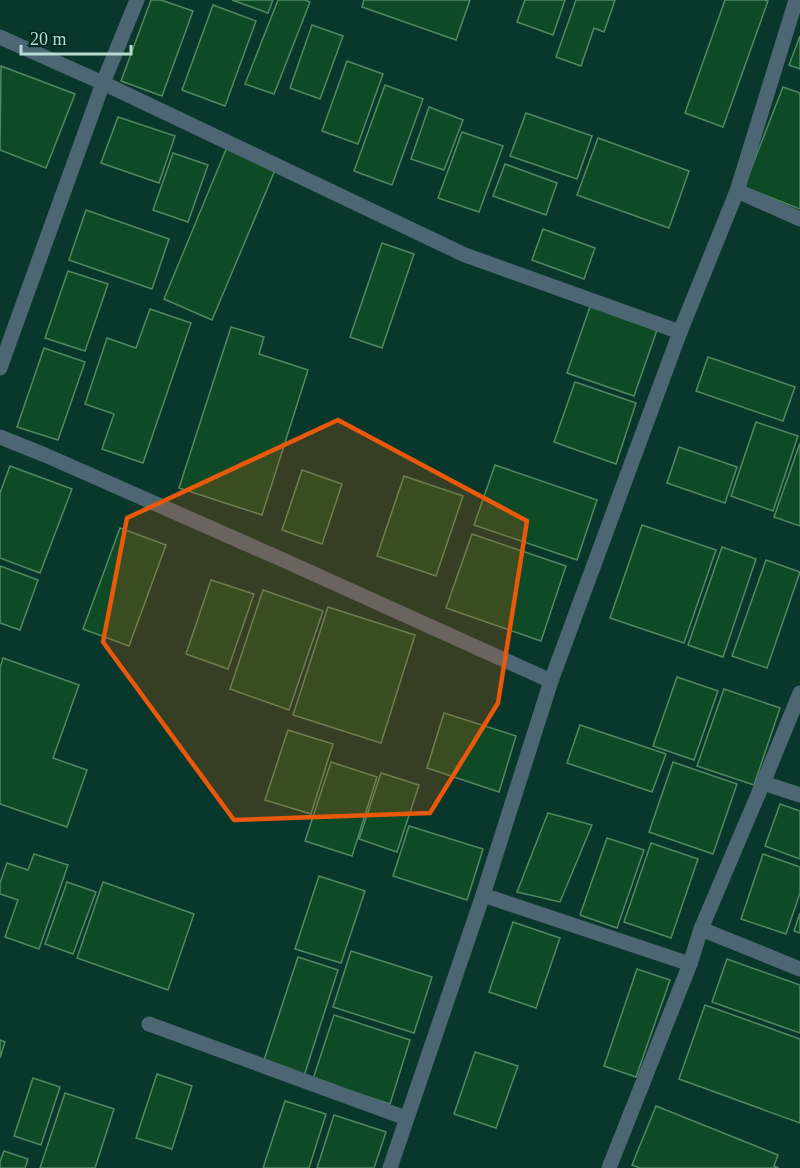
<svg xmlns="http://www.w3.org/2000/svg" width="800" height="1168" viewBox="0 0 800 1168" font-family="'Times New Roman',serif">
  <style>
    .building { fill: #0e4a26; stroke: #518961; stroke-width: 1.5 }
    .lines { fill: none; stroke-linecap: round; stroke-linejoin: round }
    .lane { stroke: #4c6674; stroke-width: 15 }
    .street { stroke: #4c6674; stroke-width: 15 }
    .marked { fill: #e8590c; fill-opacity: 0.2; stroke: #e8590c; stroke-width: 4.5; stroke-linejoin: round }
  </style>
  <rect width="100%" height="100%" fill="#0a372b"/>
  <!-- building -->
  <g class="building">
    <polygon points="151,0 161,0 193,11 162,96 121,81"/>
    <polygon points="232,0 273,0 268,13"/>
    <polygon points="278,0 305,0 310,2 274,94 245,84"/>
    <polygon points="364,0 470,0 456,40 362,7"/>
    <polygon points="525,0 565,0 553,35 517,22"/>
    <polygon points="576,0 615,0 604,32 594,28 581,66 556,57"/>
    <polygon points="725,0 764,0 768,1 723,127 685,113"/>
    <polygon points="213,5 256,21 225,106 182,90"/>
    <polygon points="312,25 343,36 320,99 290,88"/>
    <polygon points="800,36 800,69 789,65"/>
    <polygon points="347,61 383,74 358,144 322,131"/>
    <polygon points="1,66 75,94 46,168 0,150"/>
    <polygon points="385,85 423,99 392,185 354,171"/>
    <polygon points="783,87 800,93 800,209 744,187"/>
    <polygon points="429,107 463,120 444,170 411,159"/>
    <polygon points="526,113 592,136 577,179 510,156"/>
    <polygon points="118,117 175,136 159,183 101,163"/>
    <polygon points="462,132 503,146 479,212 438,198"/>
    <polygon points="598,138 689,171 669,228 577,195"/>
    <polygon points="227,147 276,168 212,320 164,299"/>
    <polygon points="173,153 208,165 188,222 153,210"/>
    <polygon points="505,164 557,183 546,215 493,196"/>
    <polygon points="86,210 169,239 152,289 69,260"/>
    <polygon points="543,229 595,248 584,279 532,260"/>
    <polygon points="382,243 414,254 382,348 350,337"/>
    <polygon points="68,271 108,284 85,351 45,338"/>
    <polygon points="591,304 658,327 634,396 567,373"/>
    <polygon points="150,309 191,323 143,463 102,449 114,414 85,404 107,338 136,348"/>
    <polygon points="231,327 264,337 259,354 308,370 262,515 179,488"/>
    <polygon points="44,348 85,362 58,440 17,427"/>
    <polygon points="708,357 795,387 783,421 696,391"/>
    <polygon points="575,382 636,403 616,464 554,442"/>
    <polygon points="756,422 798,436 773,511 731,496"/>
    <polygon points="800,443 800,526 774,517"/>
    <polygon points="679,447 737,467 725,503 667,483"/>
    <polygon points="495,465 597,500 577,560 474,525"/>
    <polygon points="10,466 72,489 40,573 0,558 0,493"/>
    <polygon points="302,470 342,484 322,544 282,530"/>
    <polygon points="404,476 463,496 436,576 377,556"/>
    <polygon points="642,525 716,550 684,643 610,618"/>
    <polygon points="120,528 166,545 129,646 83,629"/>
    <polygon points="472,534 566,566 541,641 446,608"/>
    <polygon points="722,547 756,559 723,657 688,645"/>
    <polygon points="766,560 800,572 767,668 732,656"/>
    <polygon points="0,566 38,580 20,630 0,623"/>
    <polygon points="211,580 254,594 228,669 186,654"/>
    <polygon points="263,590 323,611 289,710 230,689"/>
    <polygon points="328,607 415,635 381,743 293,715"/>
    <polygon points="3,658 79,685 53,758 87,770 67,827 0,804 0,668"/>
    <polygon points="677,677 718,691 694,760 653,746"/>
    <polygon points="724,689 780,708 754,785 697,766"/>
    <polygon points="444,713 516,736 499,792 427,768"/>
    <polygon points="580,725 666,754 652,792 567,763"/>
    <polygon points="288,730 333,744 311,814 265,800"/>
    <polygon points="331,762 377,777 352,856 305,841"/>
    <polygon points="673,762 737,784 713,854 649,832"/>
    <polygon points="381,773 419,785 397,852 359,839"/>
    <polygon points="780,804 800,811 800,859 765,846"/>
    <polygon points="548,813 592,825 560,902 517,892"/>
    <polygon points="409,826 483,849 467,900 393,876"/>
    <polygon points="607,838 644,850 617,928 580,915"/>
    <polygon points="651,843 698,859 671,938 624,922"/>
    <polygon points="34,854 68,865 39,949 5,937 18,900 0,894 0,883 7,863 28,870"/>
    <polygon points="763,854 800,867 800,893 786,934 741,919"/>
    <polygon points="319,876 365,891 341,963 295,949"/>
    <polygon points="67,882 96,892 73,954 45,944"/>
    <polygon points="103,882 194,914 168,990 77,958"/>
    <polygon points="800,913 800,933 794,931"/>
    <polygon points="513,922 560,938 536,1008 489,992"/>
    <polygon points="351,951 432,977 414,1033 333,1007"/>
    <polygon points="298,957 338,970 304,1076 263,1063"/>
    <polygon points="727,959 800,985 800,1033 712,1002"/>
    <polygon points="637,969 670,980 636,1077 604,1066"/>
    <polygon points="705,1005 800,1039 800,1123 679,1079"/>
    <polygon points="334,1015 410,1040 390,1104 313,1079"/>
    <polygon points="0,1040 5,1042 0,1058"/>
    <polygon points="475,1052 518,1066 496,1128 454,1114"/>
    <polygon points="157,1074 192,1086 172,1149 136,1138"/>
    <polygon points="33,1078 60,1087 41,1145 14,1136"/>
    <polygon points="65,1093 114,1109 95,1168 40,1168"/>
    <polygon points="285,1101 326,1114 309,1168 263,1168"/>
    <polygon points="656,1106 778,1155 774,1166 779,1168 640,1168 632,1165"/>
    <polygon points="334,1115 386,1132 374,1168 317,1168"/>
    <polygon points="4,1151 28,1159 25,1168 0,1168 0,1162"/>
  </g>
  <g class="lines">
    <!-- lane -->
    <polyline class="lane" points="737,191 800,219"/>
    <!-- street -->
    <g class="street">
      <polyline points="0,37 103,83 465,255 680,332"/>
      <polyline points="0,368 103,83 137,0"/>
      <polyline points="0,437 45,455 281,559 551,681"/>
      <polyline points="763,783 800,795"/>
      <polyline points="483,895 690,964"/>
      <polyline points="701,929 800,969"/>
      <polyline points="149,1024 406,1118"/>
      <polyline points="390,1168 483,895 551,681 680,332 737,191 796,0"/>
      <polyline points="609,1168 690,964 701,929 763,783 800,693"/>
    </g>
  </g>
  <!-- marked area -->
  <path class="marked" d="M338,420L527,521L498,703L430,813L234,820L103,642L127,518Z"/>
  <!-- scale -->
  <path d="M21 45v9h110v-9" fill="none" stroke="#b6dbce" stroke-width="3"/>
  <text x="30" y="45" font-size="18" fill="#b6dbce" stroke="#002c22" stroke-width="4.5" paint-order="stroke">20 m</text>
</svg>
